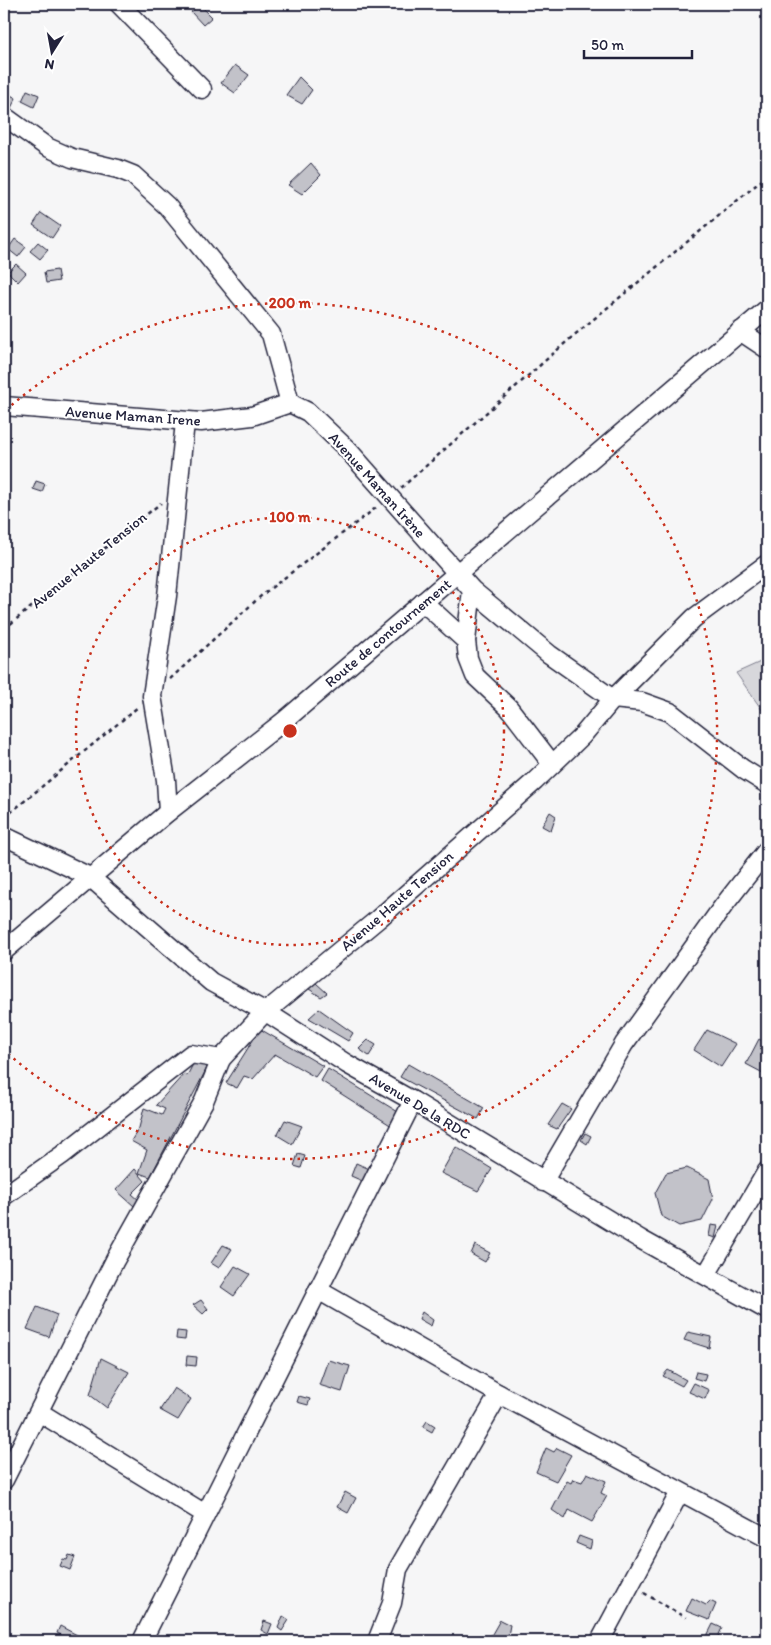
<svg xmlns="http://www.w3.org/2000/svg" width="771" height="1645" viewBox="0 0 771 1645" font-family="Itim,sans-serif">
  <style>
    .green { fill: #d7d7db; stroke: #7c7c8b }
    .building { fill: #c2c2c9; stroke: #22223b }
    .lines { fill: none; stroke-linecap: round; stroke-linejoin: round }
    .minor-casing { stroke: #22223b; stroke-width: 21 }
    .path { stroke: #22223b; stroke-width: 2.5; stroke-dasharray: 4 4; stroke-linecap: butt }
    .minor { stroke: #fff; stroke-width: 18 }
    .ring { fill: none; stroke: #c8321e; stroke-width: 2.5; stroke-dasharray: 2.5 5 }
    .labels { text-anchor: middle; stroke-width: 4; stroke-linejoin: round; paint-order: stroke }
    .street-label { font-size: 15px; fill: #22223b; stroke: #fff }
    .centre { fill: #c8321e; stroke: #fff; stroke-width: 2.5 }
    .ring-label { font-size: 15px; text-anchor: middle; font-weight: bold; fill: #c8321e; stroke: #fff; stroke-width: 4; stroke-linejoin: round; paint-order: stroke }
  </style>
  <rect width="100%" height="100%" fill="#f6f6f7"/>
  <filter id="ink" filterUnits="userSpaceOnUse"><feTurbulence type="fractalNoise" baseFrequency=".02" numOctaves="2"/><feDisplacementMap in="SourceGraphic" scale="10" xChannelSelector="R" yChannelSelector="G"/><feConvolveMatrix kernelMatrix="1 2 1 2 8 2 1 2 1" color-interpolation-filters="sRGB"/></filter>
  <g filter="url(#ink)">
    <!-- green -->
    <polygon class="green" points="767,659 767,717 736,673"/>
    <!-- building -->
    <g class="building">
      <polygon points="200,5 212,17 203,25 191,12"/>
      <polygon points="235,65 249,75 235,93 221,83"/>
      <polygon points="299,77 312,90 302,104 286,95"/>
      <polygon points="27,90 39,95 34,107 22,101"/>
      <polygon points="5,92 16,98 11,108 4,104"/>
      <polygon points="311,163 321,175 302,194 288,185"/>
      <polygon points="41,213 60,226 52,238 33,225"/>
      <polygon points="15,239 26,247 18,257 8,249"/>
      <polygon points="38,242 48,250 40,259 30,251"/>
      <polygon points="16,264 26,273 18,282 8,272"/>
      <polygon points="57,270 59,281 46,283 44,272"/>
      <polygon points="36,481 45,484 42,492 33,489"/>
      <polygon points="550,812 556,816 551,831 542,826"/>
      <polygon points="316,983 327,993 321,997 309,989"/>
      <polygon points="319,1009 353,1033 348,1041 309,1018"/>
      <polygon points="260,1029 323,1066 315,1077 275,1054 253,1079 244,1076 237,1088 226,1083"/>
      <polygon points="707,1030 736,1044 721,1067 694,1050"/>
      <polygon points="759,1039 767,1044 767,1065 763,1073 746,1064"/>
      <polygon points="368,1040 376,1045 369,1056 359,1049"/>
      <polygon points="196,1058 208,1064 206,1070 150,1177 139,1173 147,1150 131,1141 139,1128 144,1108 162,1115 165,1109 156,1105 184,1074 187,1076"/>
      <polygon points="408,1064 484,1108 478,1119 400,1077"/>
      <polygon points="328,1069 403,1115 395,1128 321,1081"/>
      <polygon points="562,1104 571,1109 557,1129 548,1125"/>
      <polygon points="285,1120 302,1126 292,1144 277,1135"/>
      <polygon points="585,1133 591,1136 587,1144 581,1140"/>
      <polygon points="456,1147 492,1169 478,1191 441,1173"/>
      <polygon points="298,1154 305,1156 301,1168 294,1166"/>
      <polygon points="356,1163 374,1171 369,1184 351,1176"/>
      <polygon points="687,1168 709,1179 713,1199 702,1221 679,1226 661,1216 655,1193 666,1173"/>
      <polygon points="135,1169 145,1181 132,1194 139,1200 134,1206 116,1190"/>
      <polygon points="711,1225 718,1226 715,1238 709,1236"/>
      <polygon points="223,1245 232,1249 219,1268 211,1263"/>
      <polygon points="475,1245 490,1253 485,1262 471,1254"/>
      <polygon points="235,1266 250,1274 234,1296 221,1287"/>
      <polygon points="201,1300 208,1309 203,1314 193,1305"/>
      <polygon points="37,1307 57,1315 49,1337 27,1329"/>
      <polygon points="422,1312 433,1320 431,1326 419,1319"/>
      <polygon points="177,1331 186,1332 185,1340 176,1339"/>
      <polygon points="688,1332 711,1337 709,1348 684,1340"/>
      <polygon points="187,1356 197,1357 196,1366 186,1365"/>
      <polygon points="101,1358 129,1372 107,1408 90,1395"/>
      <polygon points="328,1360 350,1366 342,1392 319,1385"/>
      <polygon points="668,1370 686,1380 682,1386 663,1376"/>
      <polygon points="696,1372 706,1374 704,1381 694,1378"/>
      <polygon points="694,1383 709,1390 705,1399 689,1392"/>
      <polygon points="174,1388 191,1399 178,1420 160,1410"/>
      <polygon points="299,1396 310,1399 308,1405 297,1402"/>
      <polygon points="427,1421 435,1426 432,1432 423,1427"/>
      <polygon points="546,1448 554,1452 557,1448 571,1455 556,1481 536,1472"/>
      <polygon points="587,1473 606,1481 601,1493 607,1496 592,1522 569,1510 565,1519 552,1510 567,1481 571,1483 573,1479 582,1482"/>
      <polygon points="345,1492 356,1498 348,1513 337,1507"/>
      <polygon points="579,1536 592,1541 590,1549 576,1543"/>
      <polygon points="69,1555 75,1557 70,1570 60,1566 63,1559 67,1560"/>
      <polygon points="692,1598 706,1605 710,1601 716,1604 709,1620 686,1611"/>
      <polygon points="283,1616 289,1620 282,1631 278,1628"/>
      <polygon points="500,1620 510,1625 507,1641 488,1641"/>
      <polygon points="264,1621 272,1624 268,1634 261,1630"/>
      <polygon points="713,1624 722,1628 716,1641 706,1638"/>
      <polygon points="60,1626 77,1635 74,1641 57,1633"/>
    </g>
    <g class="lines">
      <!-- minor casing -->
      <g class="minor-casing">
        <g id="minor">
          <polyline points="119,4 202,89"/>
          <polyline points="4,116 47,147 72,158 118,169 133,175 167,206 271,334 290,403"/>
          <polyline points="740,331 767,349"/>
          <polyline points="290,403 308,412 348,450 472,590 549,654 613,699 642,702 670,712 743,769 767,784"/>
          <polyline points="4,406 201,422 252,416 290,403"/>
          <polyline points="472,590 466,641 468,658 475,676 509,708 552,764"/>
          <polyline points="423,602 466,641"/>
          <polyline points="168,812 166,780 152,696 167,596 185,422"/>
          <polyline points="4,836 90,877 211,982 266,1012 347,1064 413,1101 640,1239 767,1310"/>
          <polyline points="4,951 168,812 284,721 767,309"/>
          <polyline points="543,1182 624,1044 724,905 767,850"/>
          <polyline points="4,1196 62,1155 191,1054 221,1059 262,1015 378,919 535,781 582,736 613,699 694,618 767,564"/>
          <polyline points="706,1275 767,1171"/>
          <polyline points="318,1290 499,1394 767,1538"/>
          <polyline points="39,1412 205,1514"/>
          <polyline points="4,1480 115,1260 204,1101 221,1059"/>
          <polyline points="142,1641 413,1101"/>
          <polyline points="377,1641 392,1603 398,1569 499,1394"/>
          <polyline points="600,1641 680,1492"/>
        </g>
      </g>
      <!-- path -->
      <g class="path">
        <polyline points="401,488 572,337 767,176"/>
        <polyline points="4,629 161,503"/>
        <polyline points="170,679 262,595 377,507"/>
        <polyline points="4,818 138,707"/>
        <polyline points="644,1593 686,1618"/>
      </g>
      <!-- minor -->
      <use href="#minor" class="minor"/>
    </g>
  </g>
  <!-- distance rings -->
  <g class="ring">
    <circle cx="290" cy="731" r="214"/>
    <path d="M6 410A428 428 0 1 1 6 1052"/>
  </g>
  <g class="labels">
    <!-- street labels -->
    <g class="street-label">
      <text transform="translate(133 416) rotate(4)" y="5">Avenue Maman Irene</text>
      <text transform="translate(377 485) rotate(48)" y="5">Avenue Maman Irène</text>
      <text transform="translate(89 560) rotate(-39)" y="5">Avenue Haute Tension</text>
      <text transform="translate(388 633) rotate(-40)" y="5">Route de contournement</text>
      <text transform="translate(397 901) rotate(-41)" y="5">Avenue Haute Tension</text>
      <text transform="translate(420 1106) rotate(31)" y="5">Avenue De la RDC</text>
    </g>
  </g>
  <circle cx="290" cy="731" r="8" class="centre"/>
  <g class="ring-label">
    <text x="290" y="308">200 m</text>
    <text x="290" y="522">100 m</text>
  </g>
  <!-- margin -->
  <rect width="771" height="1645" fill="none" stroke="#fff" stroke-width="20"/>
  <rect x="10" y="10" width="751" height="1625" fill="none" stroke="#22223b" stroke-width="2" filter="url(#ink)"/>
  <!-- north arrow -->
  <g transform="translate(52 52) rotate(191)" stroke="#ffffff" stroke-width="4" paint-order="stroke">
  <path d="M0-4L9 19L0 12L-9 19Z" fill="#22223b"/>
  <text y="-8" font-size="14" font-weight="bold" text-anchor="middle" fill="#22223b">N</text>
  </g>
  <!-- scale -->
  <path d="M584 50v8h108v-8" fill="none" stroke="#22223b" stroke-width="2.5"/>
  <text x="591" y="50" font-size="15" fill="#22223b" stroke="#ffffff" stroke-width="4" paint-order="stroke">50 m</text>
</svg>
